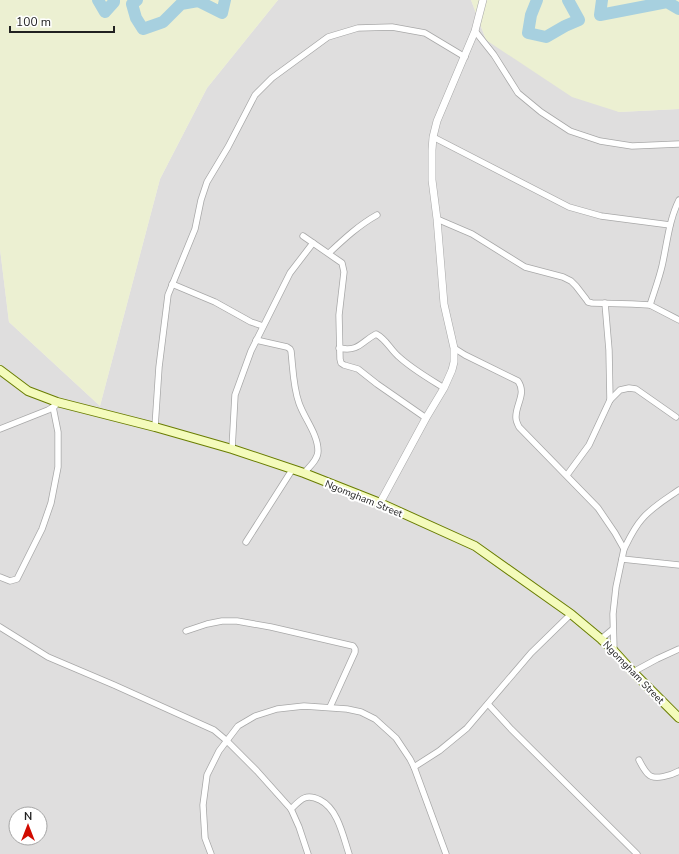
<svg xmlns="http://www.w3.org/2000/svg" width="679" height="854" viewBox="0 0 679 854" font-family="'Nunito Sans',sans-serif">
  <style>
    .residential { fill: #dfdede; fill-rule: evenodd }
    .farmland { fill: #ecf0d2 }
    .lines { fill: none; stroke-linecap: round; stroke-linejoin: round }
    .river { stroke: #a7d0df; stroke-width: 12 }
    .minor-casing { stroke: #a8a8a8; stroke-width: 7 }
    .tertiary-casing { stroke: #a8a8a8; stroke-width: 8 }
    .secondary-casing { stroke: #697d02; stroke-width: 10 }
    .minor { stroke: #fff; stroke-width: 5.5 }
    .tertiary { stroke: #fff; stroke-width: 7 }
    .secondary { stroke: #f4fbbb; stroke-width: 8 }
    .labels { text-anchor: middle; stroke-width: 4; stroke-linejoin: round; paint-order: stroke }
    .street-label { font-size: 10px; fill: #212121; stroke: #fff }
  </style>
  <rect width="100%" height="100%" fill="#f1eee7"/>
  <!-- residential -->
  <path class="residential" d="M278,0H471L486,40L619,112L679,109V854H0V249L9,322L100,406L160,179L207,88ZM16,814H40V838H16Z"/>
  <!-- farmland -->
  <g class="farmland">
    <polygon points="0,0 278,0 207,88 160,179 100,406 9,322 0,249"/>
    <polygon points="471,0 679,0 679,109 619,112 572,97 486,40"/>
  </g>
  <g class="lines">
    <!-- river -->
    <g class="river">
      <polyline points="98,0 105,12 114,2 114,0"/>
      <polyline points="137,0 132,4 136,18 143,29 163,22 181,4 198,1 222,13 225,0"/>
      <polyline points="537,0 531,15 528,33 546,37 565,26 579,20 568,0"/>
      <polyline points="602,0 600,15 667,2 679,9"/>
    </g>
    <!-- minor casing -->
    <g class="minor-casing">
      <g id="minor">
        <polyline points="475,31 494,55 518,93 541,112 570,131 600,141 632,146 679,144"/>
        <polyline points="433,137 569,207 601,216 670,225"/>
        <polyline points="437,219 472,234 525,267 563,277 571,281 576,286 586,299 588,302 592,303 632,304 650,305 679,320"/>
        <polyline points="303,236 342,263 344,272 339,315 340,359 341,363 344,365 358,369 377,384 426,418"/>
        <path d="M329,253C344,239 359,225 377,215"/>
        <polyline points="172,284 215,302 251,322 263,326"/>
        <polyline points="605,303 609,350 610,400"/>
        <path d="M650,305C654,292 659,279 662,266C667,244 669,220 679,200"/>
        <path d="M256,340L287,347L290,349L291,351C293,368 293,386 299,403C304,418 318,434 318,451C318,460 309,467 304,473"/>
        <path d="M339,348C359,352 361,342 376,334C386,339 390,349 398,356C412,369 428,378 444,388"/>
        <path d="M454,348L465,355L518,381C527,394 515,405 516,418C516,421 518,425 519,427L598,508L615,533L624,549L616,587L613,614L614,651"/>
        <polyline points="155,427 159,367 168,295 195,229 201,200 207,182 228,147 255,95 272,78 328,37 358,28 392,27 425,33 465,57"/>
        <polyline points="0,429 48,410 55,406"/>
        <polyline points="232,449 235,395 251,351 290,273 313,243"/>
        <polyline points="567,475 589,445 610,400 620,390 629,388 636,389 676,417"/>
        <polyline points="246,542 292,470"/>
        <path d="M624,549C629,539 634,528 642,519C652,507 666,499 679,490"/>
        <polyline points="622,559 679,565"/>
        <polyline points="0,577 10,581 17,579 42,529 51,503 58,467 58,432 53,407"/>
        <polyline points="0,627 48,657 114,685 214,730 227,741 257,771 291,809 299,827 308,854"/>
        <polyline points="186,631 207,624 222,621 237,621 271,627 353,646 355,649 355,652 330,707"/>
        <polyline points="601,639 613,629"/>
        <polyline points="633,672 657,659 679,649"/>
        <polyline points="488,704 511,729 637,854"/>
        <path d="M639,760C641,764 644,770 648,774C654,781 672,775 679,771"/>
        <polyline points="414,767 439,751 467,728 531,653 571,614"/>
        <path d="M291,809C301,799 306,793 320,800C338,809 343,836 349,854"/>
        <polyline points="211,854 205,838 203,805 207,775 219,751 238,726 255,716 277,709 304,706 347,709 361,712 375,719 396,738 410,759 414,767 446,854"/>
      </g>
    </g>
    <!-- tertiary casing -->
    <g class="tertiary-casing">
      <polyline id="tertiary" points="380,503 426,418 444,388 452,370 454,362 454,348 444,304 437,219 432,180 432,150 433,137 437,121 475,31 483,0"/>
    </g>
    <!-- secondary casing -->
    <g class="secondary-casing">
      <polyline id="secondary" points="0,370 28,391 57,402 155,427 232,449 304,473 380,503 475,546 571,614 601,639 614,651 633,672 679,718"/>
    </g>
    <!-- minor -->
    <use href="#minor" class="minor"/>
    <!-- tertiary -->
    <use href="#tertiary" class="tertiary"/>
    <!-- secondary -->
    <use href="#secondary" class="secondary"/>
  </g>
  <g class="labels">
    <!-- street labels -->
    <g class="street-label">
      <text transform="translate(364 498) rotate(22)" y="4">Ngomgham Street</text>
      <text transform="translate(634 672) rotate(46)" y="4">Ngomgham Street</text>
    </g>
  </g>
  <!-- north arrow -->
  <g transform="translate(28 826)"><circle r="19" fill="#ffffff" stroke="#a6a6a6"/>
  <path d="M0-3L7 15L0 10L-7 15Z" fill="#d10b00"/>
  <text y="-6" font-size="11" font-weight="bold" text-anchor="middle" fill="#212121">N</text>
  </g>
  <!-- scale -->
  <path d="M10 26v6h104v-6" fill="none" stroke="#212121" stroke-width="2"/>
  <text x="16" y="26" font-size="12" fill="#212121" stroke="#ffffff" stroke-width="3" paint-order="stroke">100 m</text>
</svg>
